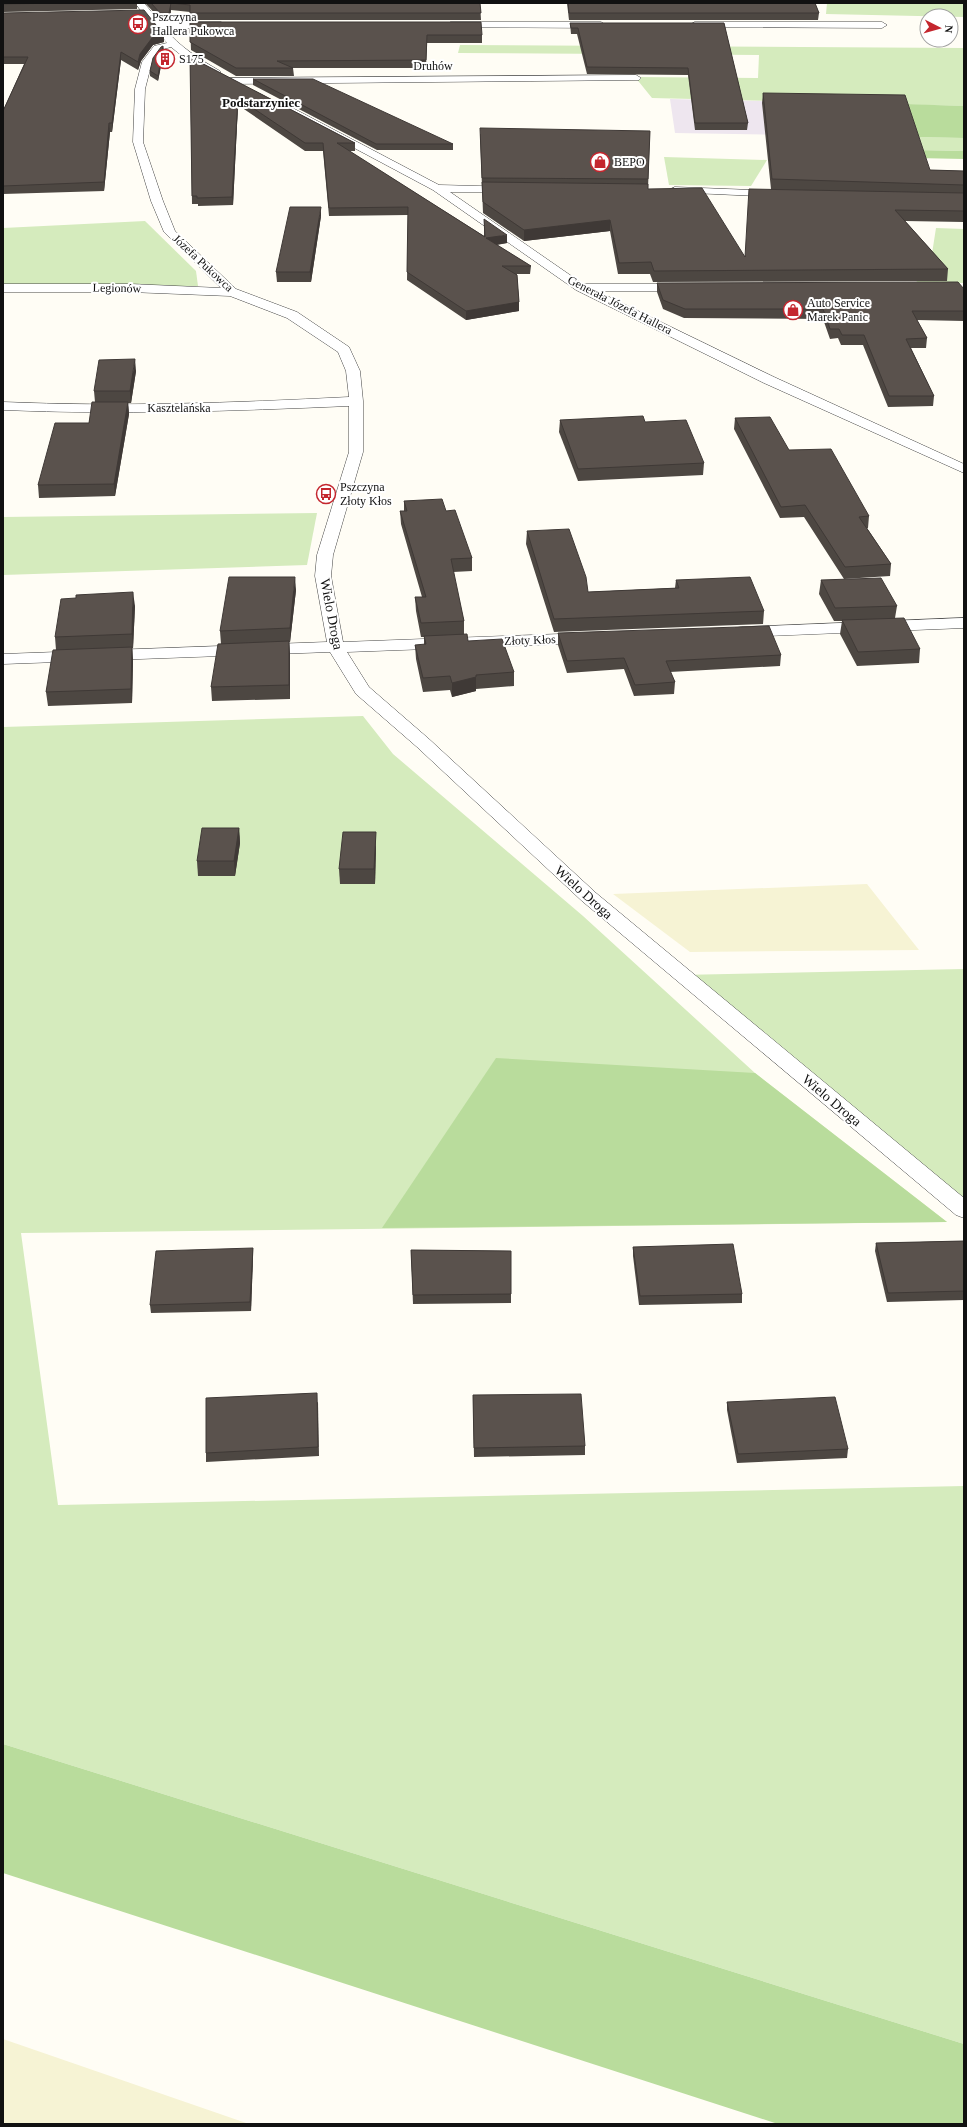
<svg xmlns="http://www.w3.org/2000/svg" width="967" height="2127" viewBox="0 0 967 2127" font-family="'Times New Roman',serif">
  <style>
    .industrial { fill: #eee6ef }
    .farmland { fill: #f6f3d4 }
    .green { fill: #d5ebbd }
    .forest { fill: #b9dc9c }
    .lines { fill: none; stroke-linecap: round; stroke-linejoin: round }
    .minor-casing { stroke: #444; stroke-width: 1 }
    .minor { fill: #fff; fill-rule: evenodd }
    .wall { fill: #4d4742 }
    .shaded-wall { fill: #3f3936 }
    .building { fill: #5a524d; stroke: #3f3936 }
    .labels { text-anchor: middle; stroke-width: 4; stroke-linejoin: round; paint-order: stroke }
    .far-poi-label { font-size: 12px; fill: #111; stroke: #fff; text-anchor: start }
    .far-street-label { font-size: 12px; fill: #111; stroke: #fff }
    .far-neighbourhood-label { font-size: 13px; font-weight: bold; fill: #111; stroke: #fff }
    .street-label { font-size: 14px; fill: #111; stroke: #fff }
  </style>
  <rect width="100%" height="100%" fill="#fffdf5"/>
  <!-- industrial -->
  <polygon class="industrial" points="670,99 905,104 914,137 675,133"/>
  <!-- farmland -->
  <g class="farmland">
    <polygon points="867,884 919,950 690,952 613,894"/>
    <polygon points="3,2039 249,2124 3,2124"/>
  </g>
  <!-- green -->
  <g class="green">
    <polygon points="827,3 964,3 964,17 826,14"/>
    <polygon points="460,45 964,48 964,106 652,98 635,77 758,78 759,55 458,53"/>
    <polygon points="914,137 964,138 964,151 915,150"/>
    <polygon points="664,157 767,160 751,186 669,185"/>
    <polygon points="145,221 196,271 198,286 3,286 3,228"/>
    <polygon points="936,228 964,229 964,283 916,282 929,273"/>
    <polygon points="317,513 307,565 3,575 3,517"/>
    <polygon points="363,716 393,754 583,916 755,1073 947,1222 21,1233 58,1505 964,1486 964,2044 3,1744 3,727"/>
    <polygon points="964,969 964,1205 680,975"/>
  </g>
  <!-- forest -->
  <g class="forest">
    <polygon points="905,104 964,106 964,138 914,137"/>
    <polygon points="915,150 964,151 964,159 916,158"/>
    <polygon points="496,1058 755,1073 947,1222 382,1228"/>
    <polygon points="3,1744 964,2044 964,2124 778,2124 3,1873"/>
  </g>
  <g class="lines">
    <!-- minor casing -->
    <g class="minor-casing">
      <g id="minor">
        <path d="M135,3H144L160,22H221L226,25L221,28H164C180,47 199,59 220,71V75C208,78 181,55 171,47L160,50L152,62L145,89L143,142L163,201L175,231L236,289L297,312L349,347L360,371L363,401V452L333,555L331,576L343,642L587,633L593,634L595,638L593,642L587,643L347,652L369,687L429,739L596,893L964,1198V1218L956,1215L582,901L417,747L356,694L330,652L3,664V654L327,642L315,576L317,555L349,452V406C234,411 119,415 3,410V402C119,407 233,403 349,397L346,371L338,352L287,318L230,296L130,292H3V284H130L221,288L164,232L151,201L133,142L135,89L142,62L154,46L167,43Z"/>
        <polygon points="451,22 601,22 606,25 601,28 448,27 446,25"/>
        <polygon points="695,22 882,22 887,25 882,28 692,27 690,25"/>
        <polygon points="636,75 641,78 639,80 230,84 225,81 230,78"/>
        <polygon points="287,105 439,185 517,187 519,189 517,191 513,192 450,192 583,284 691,284 693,287 687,291 597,291 774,377 964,464 964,473 764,383 576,290 433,190 283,110 282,108"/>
        <polygon points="675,187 779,191 785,194 779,197 671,192 669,190"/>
        <polygon points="964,618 964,628 741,637 735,636 733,632 735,628 741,627"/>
      </g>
    </g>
    <!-- minor -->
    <use href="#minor" class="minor"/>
  </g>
  <!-- wall -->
  <g class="wall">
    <polygon points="3,3 137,3 137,9 3,12"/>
    <polygon points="145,3 480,3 481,20 190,20 190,12 171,10 170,20 161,20"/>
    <polygon points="567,3 815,3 819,13 818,20 569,20"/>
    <polygon points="3,13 164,35 164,42 153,45 141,61 138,70 121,60 112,132 110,132 104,191 3,194 3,111 24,64 3,64"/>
    <polygon points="190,22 482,35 482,43 427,43 426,68 293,68 294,76 236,76 191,50"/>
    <polygon points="570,23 724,23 748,123 747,130 695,130 688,75 587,74 577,34 571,34"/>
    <polygon points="163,46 164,51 158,81 150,76 150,71"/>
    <polygon points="190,57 355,143 355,151 349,151 484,236 484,219 507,243 497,245 531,266 530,274 517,274 519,302 519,311 466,320 407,280 408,215 329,216 323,151 305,151 238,105 233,205 198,206 198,204 192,204"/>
    <polygon points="253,79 453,144 453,150 377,150 253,85"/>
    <polygon points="763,93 930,170 964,171 964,222 905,221 948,269 947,281 653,282 650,274 618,274 610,231 524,241 483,213 480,134 650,131 648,189 745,257 771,189 762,103"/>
    <polygon points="321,216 311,282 277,282 276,272"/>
    <polygon points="657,283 964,289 964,321 917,320 927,338 926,348 911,348 934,396 933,406 888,407 863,345 841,345 838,338 830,339 823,319 684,318 663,309 657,292"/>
    <polygon points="136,371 131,403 128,403 129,414 115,496 39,498 38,485 89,423 95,402 94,391"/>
    <polygon points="735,418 789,450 869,516 868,528 867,528 891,564 890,576 844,579 804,517 780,518 734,429"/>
    <polygon points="560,420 645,422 704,463 703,475 578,481 559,432"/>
    <polygon points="404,501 446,511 472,558 472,571 453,572 464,621 464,634 468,641 514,672 514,686 476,689 476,691 452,697 450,690 423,692 416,659 415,645 424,645 424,637 421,637 416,611 415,597 422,597 401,524 400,511 404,511"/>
    <polygon points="527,531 588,592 675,588 676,580 764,611 763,624 554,632 526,544"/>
    <polygon points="821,580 897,606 895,618 920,649 919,663 857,666 840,634 842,621 834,621 819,594"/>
    <polygon points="296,590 290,642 289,642 290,655 290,699 212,701 211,687 221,644 220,631"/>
    <polygon points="135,606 133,648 132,648 133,661 132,703 48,706 46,692 56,650 55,637"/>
    <polygon points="558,633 781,655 780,666 670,672 675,682 674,694 634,696 624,669 567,673 558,645"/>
    <polygon points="239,828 240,843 235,876 198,876 197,861"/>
    <polygon points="376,846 375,884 340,884 339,869"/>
    <polygon points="964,1241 964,1300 887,1302 875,1251 876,1243"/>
    <polygon points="633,1247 742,1294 742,1303 639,1305 633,1256"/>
    <polygon points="253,1248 253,1257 251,1311 151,1313 150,1305"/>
    <polygon points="411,1250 511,1251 511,1303 413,1304"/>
    <polygon points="473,1395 585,1446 585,1455 474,1457"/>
    <polygon points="318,1402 319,1456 206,1462 206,1453"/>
    <polygon points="727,1402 848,1449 847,1458 737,1463 727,1410"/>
  </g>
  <!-- shaded-wall -->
  <g class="shaded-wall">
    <polygon points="171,3 171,10 170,20 169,13"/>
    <polygon points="164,35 164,42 153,45 141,61 138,70 138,62 140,54 152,38"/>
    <polygon points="163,46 164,51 158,81 158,76"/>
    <polygon points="121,52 121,60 112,132 112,123"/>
    <polygon points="238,98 238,105 233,205 232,197"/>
    <polygon points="109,123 110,132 104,191 104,182"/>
    <polygon points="321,207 321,216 311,282 310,272"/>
    <polygon points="610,220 610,231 524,241 524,230"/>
    <polygon points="507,235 507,243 486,246 486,238"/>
    <polygon points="519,302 519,311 466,320 466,311"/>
    <polygon points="135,359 136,371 131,403 130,391"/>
    <polygon points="128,402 129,414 115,496 114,484"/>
    <polygon points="295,577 296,590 290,642 290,628"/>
    <polygon points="133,592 135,606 133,648 132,634"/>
    <polygon points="289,641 290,655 290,699 289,685"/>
    <polygon points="132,647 133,661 132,703 131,689"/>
    <polygon points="476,677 476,691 452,697 452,683"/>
    <polygon points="239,828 240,843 235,876 234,861"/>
    <polygon points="376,832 376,846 375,884 374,869"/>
    <polygon points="253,1248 253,1257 251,1311 250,1302"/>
  </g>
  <!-- building -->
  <g class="building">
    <polygon points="3,3 65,3 3,4"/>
    <polygon points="151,3 480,3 481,13 190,13 190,5 171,3 169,13 160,13"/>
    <polygon points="568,3 815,3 819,13 569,13"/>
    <polygon points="144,10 164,35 152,38 140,54 138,62 121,52 112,123 109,123 104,182 3,186 3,111 28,57 3,57 3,13"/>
    <polygon points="190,22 481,22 482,35 427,35 426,60 277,61 293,68 236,68 190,42"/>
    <polygon points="570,23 724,23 748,123 695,123 688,68 587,67 578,28 571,28"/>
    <polygon points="163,46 158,76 150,71 153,58 161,47"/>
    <polygon points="190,57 355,143 337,143 485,237 484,219 507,235 486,238 531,266 502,266 517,275 519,302 466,311 407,272 408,207 329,208 323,143 305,143 238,98 232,197 197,198 197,196 192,196"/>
    <polygon points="253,79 313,79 453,144 376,144"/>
    <polygon points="763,93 905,95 930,170 964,171 964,185 772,179"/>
    <polygon points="480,128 650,131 648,179 482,178"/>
    <polygon points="482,182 648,184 648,189 702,188 745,257 749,189 964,193 964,211 895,210 948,269 654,271 651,262 619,263 610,220 524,230 483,202"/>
    <polygon points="290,207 321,207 310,272 276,272"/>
    <polygon points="958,282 964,289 964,311 912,311 927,338 906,339 934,396 889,396 864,335 842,335 839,329 830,329 823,309 685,309 663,300 657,283"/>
    <polygon points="135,359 130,391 94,391 99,360"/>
    <polygon points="92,402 128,402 114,484 38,485 55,423 89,423"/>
    <polygon points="643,416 645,422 686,420 704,463 578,469 560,420"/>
    <polygon points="770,417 789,450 831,449 869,516 859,517 891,564 845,567 805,505 781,507 735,418"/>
    <polygon points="442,499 446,511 455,510 472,558 451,559 464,621 421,623 415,597 426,597 400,511 407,511 404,501"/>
    <polygon points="569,529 586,577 588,592 679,588 676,580 750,577 764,611 554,619 527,531"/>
    <polygon points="229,577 295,577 290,628 220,631"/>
    <polygon points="881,578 897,606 835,608 821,580"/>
    <polygon points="133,592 132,634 55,637 61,599 76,598 76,595"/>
    <polygon points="904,618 920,649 858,652 842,620"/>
    <polygon points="769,626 781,655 666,661 675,682 635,685 624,658 567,661 558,633"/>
    <polygon points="467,634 468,641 502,639 514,672 476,675 476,677 452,683 450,676 423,678 415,645 426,644 424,636"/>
    <polygon points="289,641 289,685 211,687 218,644"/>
    <polygon points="132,647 131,689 46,692 53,650"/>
    <polygon points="202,828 239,828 234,861 197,861"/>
    <polygon points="343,832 376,832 374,869 339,869"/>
    <polygon points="964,1241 964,1291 888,1293 876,1243"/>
    <polygon points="733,1244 742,1294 640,1296 633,1247"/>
    <polygon points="253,1248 250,1302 150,1305 156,1251"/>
    <polygon points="411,1250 511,1251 511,1294 413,1295"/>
    <polygon points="317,1393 318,1447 206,1453 206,1398"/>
    <polygon points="581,1394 585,1446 474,1448 473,1395"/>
    <polygon points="835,1397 848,1449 738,1454 727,1402"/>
  </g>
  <!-- icons -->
  <defs>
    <g id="bus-ring" transform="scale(1)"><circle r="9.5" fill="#fff" stroke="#c4262e" stroke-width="1.5"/><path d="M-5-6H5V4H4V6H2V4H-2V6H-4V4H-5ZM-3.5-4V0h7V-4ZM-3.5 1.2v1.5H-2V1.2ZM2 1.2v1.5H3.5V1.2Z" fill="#c4262e"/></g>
    <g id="building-ring" transform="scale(1)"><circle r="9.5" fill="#fff" stroke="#c4262e" stroke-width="1.5"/><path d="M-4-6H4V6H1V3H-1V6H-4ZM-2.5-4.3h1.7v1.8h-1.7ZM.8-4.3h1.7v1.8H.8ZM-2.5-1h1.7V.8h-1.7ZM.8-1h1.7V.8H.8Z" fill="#c4262e"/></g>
    <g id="shop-ring" transform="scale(1)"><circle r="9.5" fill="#fff" stroke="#c4262e" stroke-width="1.5"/><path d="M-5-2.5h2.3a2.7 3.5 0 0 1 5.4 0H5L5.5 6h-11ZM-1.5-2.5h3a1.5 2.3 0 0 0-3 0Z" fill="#c4262e"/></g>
  </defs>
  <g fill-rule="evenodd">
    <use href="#bus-ring" x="138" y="24"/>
    <use href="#building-ring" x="165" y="59"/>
    <use href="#shop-ring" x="600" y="162"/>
    <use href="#shop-ring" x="793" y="310"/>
    <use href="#bus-ring" x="326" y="494"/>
  </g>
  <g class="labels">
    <!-- far-poi labels -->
    <g class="far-poi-label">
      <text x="152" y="21">Pszczyna<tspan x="152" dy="14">Hallera Pukowca</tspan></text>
      <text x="179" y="63">S175</text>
      <text x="614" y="166">BEPO</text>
      <text x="807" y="307">Auto Service<tspan x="807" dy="14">Marek Panic</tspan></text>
      <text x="340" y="491">Pszczyna<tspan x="340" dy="14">Złoty Kłos</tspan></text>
    </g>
    <!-- far-street labels -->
    <g class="far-street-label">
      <text x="433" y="70">Druhów</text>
      <text transform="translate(203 263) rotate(43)" y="4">Józefa Pukowca</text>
      <text transform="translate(117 288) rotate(1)" y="4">Legionów</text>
      <text transform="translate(620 305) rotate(27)" y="4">Generała Józefa Hallera</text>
      <text x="179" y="412">Kasztelańska</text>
      <text transform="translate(530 640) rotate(-2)" y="4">Złoty Kłos</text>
    </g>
    <!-- far-neighbourhood labels -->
    <g class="far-neighbourhood-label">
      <text x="261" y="107">Podstarzyniec</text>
    </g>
    <!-- street labels -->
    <g class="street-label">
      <text transform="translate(332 614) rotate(79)" y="5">Wielo Droga</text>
      <text transform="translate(584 892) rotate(42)" y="5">Wielo Droga</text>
      <text transform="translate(832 1100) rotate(40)" y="5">Wielo Droga</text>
    </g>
  </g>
  <!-- border -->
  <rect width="967" height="2127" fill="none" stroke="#111111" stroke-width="8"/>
  <!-- north arrow -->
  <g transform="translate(939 28) rotate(96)"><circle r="19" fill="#ffffff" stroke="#a0a0a0"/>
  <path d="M0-3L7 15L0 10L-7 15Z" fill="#c4262e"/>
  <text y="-6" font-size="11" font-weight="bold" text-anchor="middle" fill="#111111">N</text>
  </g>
</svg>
